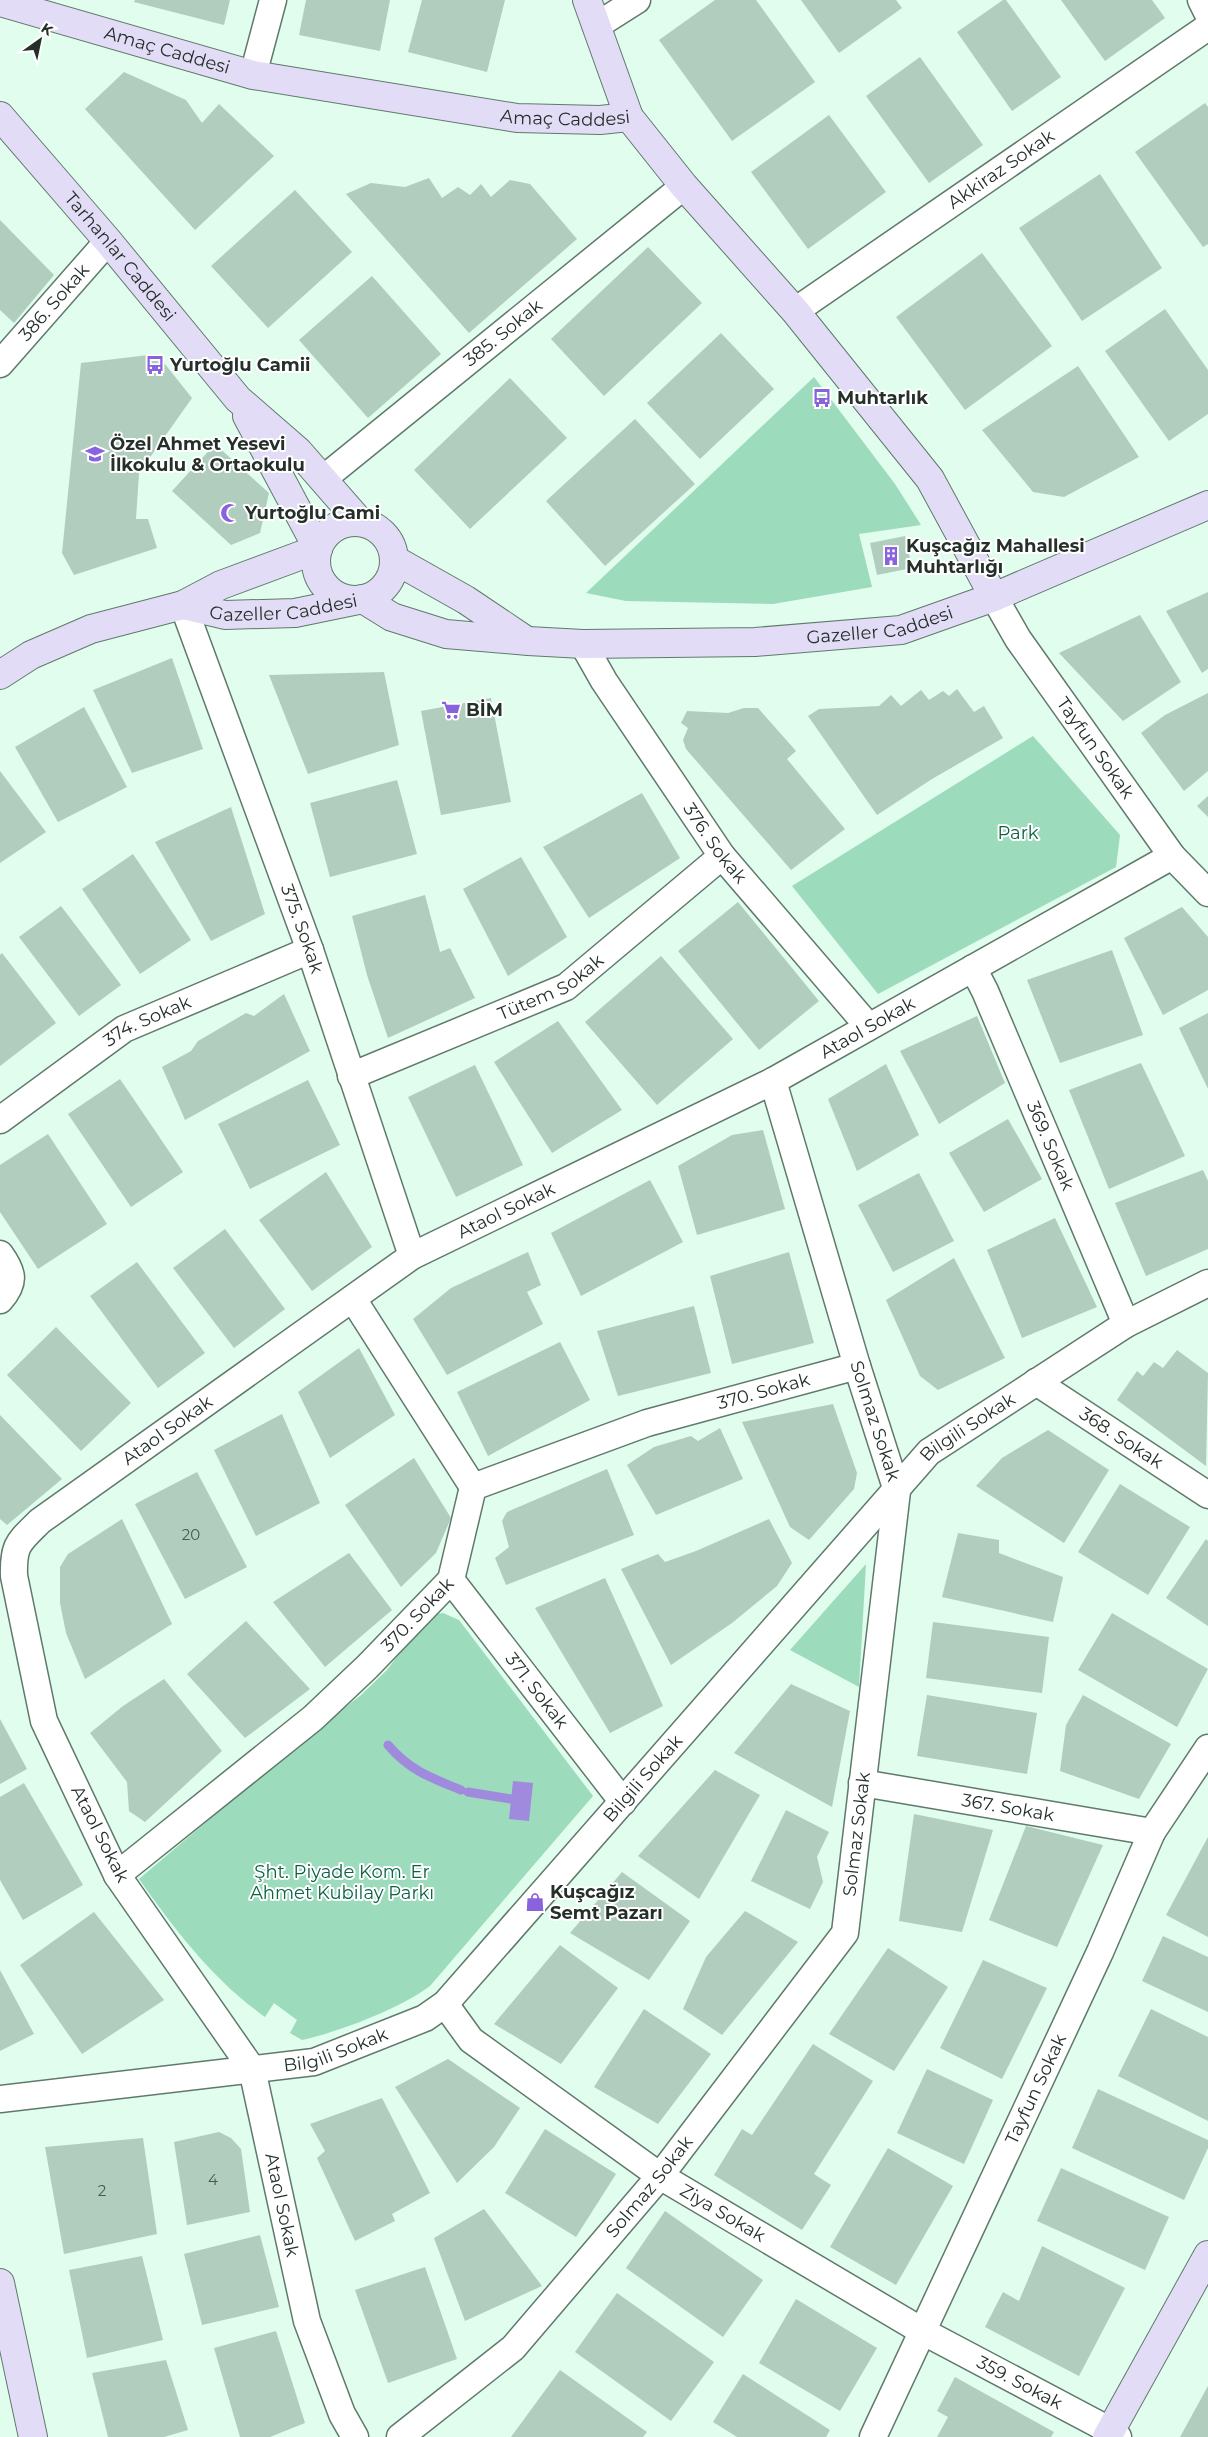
<svg xmlns="http://www.w3.org/2000/svg" width="1208" height="2437" viewBox="0 0 1208 2437" font-family="Montserrat,sans-serif">
  <style>
    .green { fill: #9cdbbb }
    .water { fill: #9f8add }
    .lines { fill: none; stroke-linecap: round; stroke-linejoin: round }
    .stream { stroke: #9f8add; stroke-width: 9 }
    .building { fill: #b1cdbe }
    .street-casing { stroke: #60796c; stroke-width: 29 }
    .secondary-casing { stroke: #60796c; stroke-width: 30 }
    .street { stroke: #fff; stroke-width: 26 }
    .secondary { stroke: #e2dcf6; stroke-width: 28 }
    .labels { text-anchor: middle; stroke-width: 4; stroke-linejoin: round; paint-order: stroke }
    .number-label { font-size: 15px; fill: #48574f }
    .street-label { font-size: 18px; fill: #25302a; stroke: #fff }
    .poi-label { font-size: 18px; font-weight: bold; fill: #25302a; stroke: #fff; text-anchor: start }
    .park-label { font-size: 18px; fill: #0d6244; stroke: #fff }
  </style>
  <rect width="100%" height="100%" fill="#e0fded"/>
  <!-- green -->
  <g class="green">
    <polygon points="814,377 895,484 921,525 859,534 872,587 773,604 626,601 586,593"/>
    <polygon points="1033,736 1120,835 1116,867 878,994 792,886"/>
    <polygon points="866,1564 859,1687 790,1650"/>
    <path d="M443,1613L459,1620L593,1796L430,1986C401,2008 339,2032 302,2040L290,2033L297,2020L274,2003L265,2017C213,1980 175,1930 139,1879L317,1728L360,1696L386,1671L423,1623L432,1615Z"/>
  </g>
  <!-- water -->
  <polygon class="water" points="513,1781 533,1783 529,1821 509,1819"/>
  <g class="lines">
    <!-- stream -->
    <g class="stream">
      <path d="M388,1745C409,1770 431,1778 461,1790"/>
      <polyline points="468,1792 511,1799"/>
    </g>
  </g>
  <!-- building -->
  <g class="building">
    <polygon points="135,0 230,0 224,25 134,2"/>
    <polygon points="306,0 390,0 380,51 299,35"/>
    <polygon points="422,0 505,0 487,72 408,52"/>
    <polygon points="715,0 756,0 815,82 732,141 659,40"/>
    <polygon points="801,0 896,0 902,8 839,53"/>
    <polygon points="1003,0 1006,0 1061,77 1012,111 957,32"/>
    <polygon points="1061,0 1152,0 1165,18 1105,61"/>
    <polygon points="920,57 983,145 929,183 866,96"/>
    <polygon points="124,72 186,100 202,123 219,104 274,156 195,230 85,109"/>
    <polygon points="1205,103 1208,107 1208,244 1203,247 1135,152"/>
    <polygon points="829,115 886,192 808,249 751,172"/>
    <polygon points="1100,174 1162,268 1082,321 1019,228"/>
    <polygon points="429,178 442,198 458,187 470,195 481,184 491,197 510,180 530,184 577,239 469,333 346,194 371,183 405,187"/>
    <polygon points="295,190 352,252 268,328 211,266"/>
    <polygon points="0,220 54,275 14,323 0,310"/>
    <polygon points="648,247 702,303 604,396 551,339"/>
    <polygon points="982,253 1052,346 965,410 896,317"/>
    <polygon points="372,276 441,354 368,418 299,340"/>
    <polygon points="1165,309 1208,370 1208,414 1169,441 1105,351"/>
    <polygon points="721,333 774,389 700,459 647,403"/>
    <polygon points="157,354 192,398 139,473 136,519 148,519 157,548 74,575 62,553 81,363"/>
    <polygon points="1078,366 1139,457 1064,497 1033,492 982,430"/>
    <polygon points="510,378 567,438 470,529 414,470"/>
    <polygon points="635,419 695,484 605,566 546,501"/>
    <polygon points="215,444 269,493 260,533 231,545 172,491"/>
    <polygon points="905,536 912,568 877,575 870,543"/>
    <polygon points="1208,592 1208,669 1202,673 1166,611"/>
    <polygon points="1140,615 1181,682 1123,721 1059,653"/>
    <polygon points="172,658 203,749 132,773 93,690"/>
    <polygon points="384,672 399,745 308,774 269,675"/>
    <polygon points="957,689 974,712 984,706 1003,738 932,779 877,815 808,716 819,709 879,706 891,695 901,706 921,690 929,700 943,691 949,696"/>
    <polygon points="1208,693 1208,771 1184,791 1141,733 1165,715"/>
    <polygon points="491,698 511,802 441,815 421,711"/>
    <polygon points="84,707 127,787 58,822 15,747"/>
    <polygon points="744,708 758,708 796,751 787,759 845,829 791,870 686,749 683,740 688,728 681,723 687,711 728,713"/>
    <polygon points="0,771 46,832 0,863"/>
    <polygon points="397,780 417,854 330,877 310,803"/>
    <polygon points="642,793 680,858 589,918 543,847"/>
    <polygon points="1208,796 1208,817 1197,806"/>
    <polygon points="231,807 265,914 211,941 155,842"/>
    <polygon points="133,854 191,940 140,974 82,889"/>
    <polygon points="521,857 567,937 508,976 463,889"/>
    <polygon points="425,895 440,952 450,948 475,998 388,1038 367,975 352,916"/>
    <polygon points="738,902 819,1001 759,1050 678,951"/>
    <polygon points="61,906 121,985 79,1016 19,937"/>
    <polygon points="1182,907 1208,937 1208,990 1163,1015 1124,938"/>
    <polygon points="1112,950 1143,1035 1060,1063 1027,980"/>
    <polygon points="2,953 56,1023 0,1066 0,955"/>
    <polygon points="661,956 733,1039 657,1105 585,1022"/>
    <polygon points="284,994 310,1051 185,1120 162,1067 191,1051 198,1041 246,1013 254,1016"/>
    <polygon points="1208,1013 1208,1089 1179,1028"/>
    <polygon points="977,1016 1005,1083 939,1124 900,1051"/>
    <polygon points="558,1021 622,1110 552,1153 494,1062"/>
    <polygon points="1141,1063 1185,1156 1109,1189 1069,1090"/>
    <polygon points="886,1064 919,1135 857,1171 828,1099"/>
    <polygon points="475,1065 523,1165 456,1197 408,1097"/>
    <polygon points="120,1079 183,1172 131,1207 68,1114"/>
    <polygon points="308,1080 340,1145 250,1189 218,1124"/>
    <polygon points="1008,1119 1042,1179 984,1212 949,1153"/>
    <polygon points="763,1130 785,1209 697,1235 678,1166 732,1135"/>
    <polygon points="48,1134 107,1224 38,1269 0,1212 0,1165"/>
    <polygon points="1203,1170 1208,1181 1208,1249 1146,1276 1115,1203"/>
    <polygon points="326,1172 372,1247 312,1291 259,1220"/>
    <polygon points="919,1173 954,1241 893,1272 858,1205"/>
    <polygon points="650,1180 683,1242 581,1296 551,1233"/>
    <polygon points="1055,1218 1097,1307 1022,1338 987,1250"/>
    <polygon points="225,1229 285,1309 234,1348 173,1268"/>
    <polygon points="528,1252 541,1285 527,1292 543,1324 447,1375 413,1319 451,1288"/>
    <polygon points="789,1252 814,1343 732,1364 710,1276"/>
    <polygon points="954,1258 1005,1358 938,1390 920,1376 886,1300"/>
    <polygon points="137,1262 205,1353 158,1388 90,1296"/>
    <polygon points="694,1306 711,1373 618,1396 597,1331"/>
    <polygon points="56,1327 131,1403 81,1451 7,1375"/>
    <polygon points="560,1342 590,1400 488,1456 457,1392"/>
    <polygon points="359,1348 395,1415 330,1458 298,1392"/>
    <polygon points="1177,1350 1208,1373 1206,1466 1117,1400 1137,1371 1143,1376 1154,1362 1163,1368"/>
    <polygon points="833,1404 857,1473 854,1489 809,1540 790,1527 742,1422"/>
    <polygon points="282,1414 320,1503 256,1536 214,1450"/>
    <polygon points="0,1415 62,1479 7,1525 0,1519"/>
    <polygon points="720,1428 743,1479 656,1515 627,1465 654,1447 691,1436 698,1441"/>
    <polygon points="1048,1430 1109,1470 1064,1543 976,1486 1002,1458"/>
    <polygon points="414,1458 451,1518 436,1553 401,1587 345,1505"/>
    <polygon points="607,1469 634,1535 506,1585 495,1558 509,1547 502,1521 507,1512"/>
    <polygon points="197,1472 247,1567 185,1599 135,1504"/>
    <polygon points="1120,1484 1190,1527 1148,1595 1078,1552"/>
    <polygon points="122,1519 172,1624 85,1679 66,1633 60,1603 60,1567 68,1554"/>
    <polygon points="769,1519 792,1563 777,1586 732,1623 671,1665 621,1569 658,1554 665,1562 696,1551"/>
    <polygon points="958,1533 999,1540 999,1553 1063,1577 1053,1622 942,1597"/>
    <polygon points="1206,1539 1208,1541 1208,1626 1166,1598"/>
    <polygon points="349,1553 392,1610 325,1667 273,1602"/>
    <polygon points="605,1578 663,1706 610,1733 535,1608"/>
    <polygon points="1112,1613 1208,1669 1177,1727 1078,1670"/>
    <polygon points="246,1621 310,1689 245,1738 187,1674"/>
    <polygon points="933,1622 1049,1637 1042,1693 926,1678"/>
    <polygon points="164,1679 222,1751 145,1822 129,1811 127,1782 90,1733 123,1706"/>
    <polygon points="791,1684 850,1711 832,1807 734,1753"/>
    <polygon points="927,1695 1037,1713 1027,1774 917,1756"/>
    <polygon points="1083,1695 1171,1744 1139,1799 1060,1771 1066,1725"/>
    <polygon points="0,1719 27,1769 0,1784"/>
    <polygon points="715,1770 760,1795 699,1899 638,1856"/>
    <polygon points="24,1783 83,1885 23,1920 0,1880 0,1797"/>
    <polygon points="786,1810 829,1832 817,1857 823,1882 810,1909 751,1881"/>
    <polygon points="914,1814 993,1830 962,1932 899,1921"/>
    <polygon points="1026,1826 1103,1845 1057,1947 989,1920"/>
    <polygon points="1208,1837 1208,1937 1166,1915"/>
    <polygon points="622,1872 690,1921 649,1980 570,1933"/>
    <polygon points="745,1911 798,1942 722,2035 683,2009 706,1957"/>
    <polygon points="94,1912 164,2000 82,2054 20,1965"/>
    <polygon points="1163,1936 1208,1957 1208,2012 1142,1981"/>
    <polygon points="560,1945 618,1988 561,2064 494,2024"/>
    <polygon points="888,1948 948,1987 894,2071 829,2034"/>
    <polygon points="983,1960 1047,1988 1002,2079 940,2048"/>
    <polygon points="0,1970 34,2034 0,2051"/>
    <polygon points="644,2009 711,2054 658,2124 594,2087"/>
    <polygon points="1151,2009 1208,2037 1208,2121 1118,2076"/>
    <polygon points="813,2044 873,2081 814,2174 831,2185 802,2230 714,2175 742,2129 752,2135"/>
    <polygon points="448,2059 520,2108 494,2147 457,2183 395,2087"/>
    <polygon points="927,2069 993,2100 964,2164 897,2133"/>
    <polygon points="1098,2089 1208,2140 1208,2148 1184,2200 1072,2148"/>
    <polygon points="382,2098 430,2193 392,2214 395,2221 355,2241 317,2158 325,2151 310,2124"/>
    <polygon points="545,2129 616,2174 576,2237 505,2193"/>
    <polygon points="219,2132 231,2138 241,2149 250,2212 187,2225 174,2142"/>
    <polygon points="143,2138 157,2234 64,2254 45,2147"/>
    <polygon points="888,2148 953,2186 896,2285 830,2247"/>
    <polygon points="1061,2168 1169,2217 1145,2270 1037,2221"/>
    <polygon points="484,2209 542,2286 465,2321 434,2238"/>
    <polygon points="665,2211 763,2280 723,2337 626,2268"/>
    <polygon points="260,2235 279,2307 202,2325 184,2254"/>
    <polygon points="1042,2246 1125,2288 1079,2376 985,2327 1003,2292 1019,2301"/>
    <polygon points="142,2256 163,2340 87,2358 69,2270"/>
    <polygon points="425,2267 457,2359 388,2383 355,2290"/>
    <polygon points="617,2293 714,2362 671,2421 575,2352"/>
    <polygon points="796,2299 877,2348 840,2411 759,2363"/>
    <polygon points="276,2331 305,2423 270,2437 240,2437 214,2348"/>
    <polygon points="166,2360 188,2430 164,2437 108,2437 92,2373"/>
    <polygon points="560,2370 647,2432 643,2437 511,2437"/>
    <polygon points="743,2374 830,2430 826,2437 737,2437 713,2422"/>
    <polygon points="955,2377 1054,2432 1051,2437 937,2437 948,2417 937,2411"/>
    <polygon points="1208,2386 1208,2437 1180,2437"/>
  </g>
  <g class="lines">
    <!-- street casing -->
    <g class="street-casing">
      <g id="street">
        <polyline points="1201,0 1208,14"/>
        <polyline points="596,26 637,0"/>
        <polyline points="253,75 273,0"/>
        <path id="s1" d="M795,311L1208,27"/>
        <path id="s2" d="M0,364L108,241"/>
        <path id="s3" d="M323,479L684,186"/>
        <path id="s4" d="M994,597L1018,639L1172,856L1208,893"/>
        <path id="s5" d="M183,605L310,950L412,1256"/>
        <path id="s6" d="M583,644L604,681L722,856L868,1026"/>
        <path id="s7" d="M973,968L985,991L1126,1324"/>
        <path id="s8" d="M351,1076L566,987L722,856"/>
        <path id="s9" d="M0,1120L124,1029L310,950"/>
        <path d="M0,1254C13,1272 16,1282 0,1300"/>
        <polyline points="353,1299 473,1487"/>
        <path id="s10" d="M1036,1382L1208,1495"/>
        <path id="s11" d="M451,1580L623,1802"/>
        <path id="s12" d="M862,1783L1152,1832"/>
        <path id="s13" d="M117,1875L313,1718L367,1667L451,1580L473,1487L647,1423L857,1366"/>
        <path id="s14" d="M445,2004L471,2040L660,2176L922,2331L1111,2431L1118,2437"/>
        <path id="s15" d="M0,2099L314,2062L425,2018L445,2004L929,1452L1126,1324L1208,1283"/>
        <path id="s16" d="M355,2437L342,2414L307,2321L252,2069L117,1875L44,1721L14,1576C13,1544 19,1542 40,1521L412,1256L773,1081L1172,856"/>
        <path id="s17" d="M400,2437L513,2348L660,2176L845,1933L897,1491L857,1366L773,1081"/>
        <path id="s18" d="M873,2437L1100,1952L1152,1832L1208,1748"/>
      </g>
    </g>
    <!-- secondary casing -->
    <g class="secondary-casing">
      <g id="secondary">
        <polyline points="587,0 629,117 684,186 795,311 930,479 994,597"/>
        <path id="s19" d="M0,2L253,75L517,118L600,120L629,117"/>
        <path id="s20" d="M0,116L108,241L238,399L298,451L360,522"/>
        <polyline points="247,416 318,549"/>
        <circle cx="355" cy="561" r="39"/>
        <polyline points="395,560 466,600 524,639"/>
        <path id="s21" d="M183,605L225,615L295,613L363,599L392,617L446,634L528,641L583,644L755,642L901,630L994,597L1208,505"/>
        <polyline points="0,675 31,655 91,629 183,605 221,585 318,549"/>
        <polyline points="0,2283 33,2437"/>
        <polyline points="1107,2437 1208,2255"/>
      </g>
    </g>
    <!-- street -->
    <use href="#street" class="street"/>
    <!-- secondary -->
    <use href="#secondary" class="secondary"/>
  </g>
  <!-- icons -->
  <defs>
    <g id="bus-bare" transform="scale(1.5)"><path d="M-5-6H5V4H4V6H2V4H-2V6H-4V4H-5ZM-3.5-4V0h7V-4ZM-3.5 1.2v1.5H-2V1.2ZM2 1.2v1.5H3.5V1.2Z" fill="#8963de" stroke="#fff" stroke-width="2.5" paint-order="stroke"/></g>
    <g id="school-bare" transform="scale(1.5)"><path d="M0-5L7-2L0 1L-7-2ZM-4 1L0 2.5L4 1V4Q0 6-4 4Z" fill="#8963de" stroke="#fff" stroke-width="2.5" paint-order="stroke"/></g>
    <g id="mosque-bare" transform="scale(1.5)"><path d="M3.5-4.9A6 6 0 1 0 3.5 4.9A5 5 0 1 1 3.5-4.9Z" fill="#8963de" stroke="#fff" stroke-width="2.5" paint-order="stroke"/></g>
    <g id="building-bare" transform="scale(1.5)"><path d="M-4-6H4V6H1V3H-1V6H-4ZM-2.5-4.3h1.7v1.8h-1.7ZM.8-4.3h1.7v1.8H.8ZM-2.5-1h1.7V.8h-1.7ZM.8-1h1.7V.8H.8Z" fill="#8963de" stroke="#fff" stroke-width="2.5" paint-order="stroke"/></g>
    <g id="supermarket-bare" transform="scale(1.5)"><path d="M-6-5.5h2.5l.6 2H6L4.5 2H-2.5L-4.4-4H-6ZM-1.5 3.2a1.3 1.3 0 1 0 .1 0ZM3 3.2a1.3 1.3 0 1 0 .1 0Z" fill="#8963de" stroke="#fff" stroke-width="2.5" paint-order="stroke"/></g>
    <g id="shop-bare" transform="scale(1.5)"><path d="M-5-2.5h2.3a2.7 3.5 0 0 1 5.4 0H5L5.5 6h-11ZM-1.5-2.5h3a1.5 2.3 0 0 0-3 0Z" fill="#8963de" stroke="#fff" stroke-width="2.5" paint-order="stroke"/></g>
  </defs>
  <g fill-rule="evenodd">
    <use href="#bus-bare" x="155" y="365"/>
    <use href="#bus-bare" x="822" y="398"/>
    <use href="#school-bare" x="95" y="454"/>
    <use href="#mosque-bare" x="230" y="513"/>
    <use href="#building-bare" x="891" y="556"/>
    <use href="#supermarket-bare" x="451" y="710"/>
    <use href="#shop-bare" x="535" y="1902"/>
  </g>
  <g class="labels">
    <!-- number labels -->
    <g class="number-label">
      <text x="191" y="1540">20</text>
      <text x="213" y="2185">4</text>
      <text x="102" y="2196">2</text>
    </g>
    <!-- street labels -->
    <g class="street-label">
      <text dy="6" stroke="none"><textPath href="#s19" startOffset="174">Amaç Caddesi</textPath></text>
      <text dy="6" stroke="none"><textPath href="#s19" startOffset="579">Amaç Caddesi</textPath></text>
      <text dy="6" stroke="none"><textPath href="#s1" startOffset="250">Akkiraz Sokak</textPath></text>
      <text dy="6" stroke="none"><textPath href="#s20" startOffset="185">Tarhanlar Caddesi</textPath></text>
      <text dy="6" stroke="none"><textPath href="#s2" startOffset="82">386. Sokak</textPath></text>
      <text dy="6" stroke="none"><textPath href="#s3" startOffset="232">385. Sokak</textPath></text>
      <text dy="6" stroke="none"><textPath href="#s21" startOffset="102">Gazeller Caddesi</textPath></text>
      <text dy="6" stroke="none"><textPath href="#s21" startOffset="709">Gazeller Caddesi</textPath></text>
      <text dy="6" stroke="none"><textPath href="#s4" startOffset="182">Tayfun Sokak</textPath></text>
      <text dy="6" stroke="none"><textPath href="#s6" startOffset="239">376. Sokak</textPath></text>
      <text dy="6" stroke="none"><textPath href="#s5" startOffset="345">375. Sokak</textPath></text>
      <text dy="6" stroke="none"><textPath href="#s8" startOffset="219">Tütem Sokak</textPath></text>
      <text dy="6" stroke="none"><textPath href="#s9" startOffset="178">374. Sokak</textPath></text>
      <text dy="6" stroke="none"><textPath href="#s16" startOffset="1969">Ataol Sokak</textPath></text>
      <text dy="6" stroke="none"><textPath href="#s7" startOffset="194">369. Sokak</textPath></text>
      <text dy="6" stroke="none"><textPath href="#s16" startOffset="1564">Ataol Sokak</textPath></text>
      <text dy="6" stroke="none"><textPath href="#s13" startOffset="848">370. Sokak</textPath></text>
      <text transform="translate(875 1421) rotate(72)" y="6">Solmaz Sokak</text>
      <text dy="6" stroke="none"><textPath href="#s15" startOffset="1240">Bilgili Sokak</textPath></text>
      <text dy="6" stroke="none"><textPath href="#s16" startOffset="1159">Ataol Sokak</textPath></text>
      <text dy="6" stroke="none"><textPath href="#s10" startOffset="102">368. Sokak</textPath></text>
      <text dy="6" stroke="none"><textPath href="#s13" startOffset="398">370. Sokak</textPath></text>
      <text dy="6" stroke="none"><textPath href="#s11" startOffset="140">371. Sokak</textPath></text>
      <text dy="6" stroke="none"><textPath href="#s15" startOffset="760">Bilgili Sokak</textPath></text>
      <text dy="6" stroke="none"><textPath href="#s12" startOffset="148">367. Sokak</textPath></text>
      <text transform="translate(100 1834) rotate(63)" y="6">Ataol Sokak</text>
      <text dy="6" stroke="none"><textPath href="#s17" startOffset="775">Solmaz Sokak</textPath></text>
      <text dy="6" stroke="none"><textPath href="#s15" startOffset="340">Bilgili Sokak</textPath></text>
      <text dy="6" stroke="none"><textPath href="#s18" startOffset="384">Tayfun Sokak</textPath></text>
      <text dy="6" stroke="none"><textPath href="#s17" startOffset="355">Solmaz Sokak</textPath></text>
      <text transform="translate(282 2205) rotate(78)" y="6">Ataol Sokak</text>
      <text dy="6" stroke="none"><textPath href="#s14" startOffset="350">Ziya Sokak</textPath></text>
      <text dy="6" stroke="none"><textPath href="#s14" startOffset="692">359. Sokak</textPath></text>
    </g>
    <!-- poi labels -->
    <g class="poi-label">
      <text x="170" y="371">Yurtoğlu Camii</text>
      <text x="837" y="404">Muhtarlık</text>
      <text x="110" y="450">Özel Ahmet Yesevi<tspan x="110" dy="21">İlkokulu &amp; Ortaokulu</tspan></text>
      <text x="245" y="519">Yurtoğlu Cami</text>
      <text x="906" y="552">Kuşcağız Mahallesi<tspan x="906" dy="21">Muhtarlığı</tspan></text>
      <text x="466" y="716">BİM</text>
      <text x="550" y="1898">Kuşcağız<tspan x="550" dy="21">Semt Pazarı</tspan></text>
    </g>
    <!-- park labels -->
    <g class="park-label">
      <text x="1018" y="839">Park</text>
      <text x="342" y="1878">Şht. Piyade Kom. Er<tspan x="342" dy="21">Ahmet Kubilay Parkı</tspan></text>
    </g>
  </g>
  <!-- north arrow -->
  <g transform="translate(40 40) rotate(33)" stroke="#ffffff" stroke-width="4" paint-order="stroke">
  <path d="M0-4L9 19L0 12L-9 19Z" fill="#25302a"/>
  <text y="-8" font-size="14" font-weight="bold" text-anchor="middle" fill="#25302a">K</text>
  </g>
</svg>
